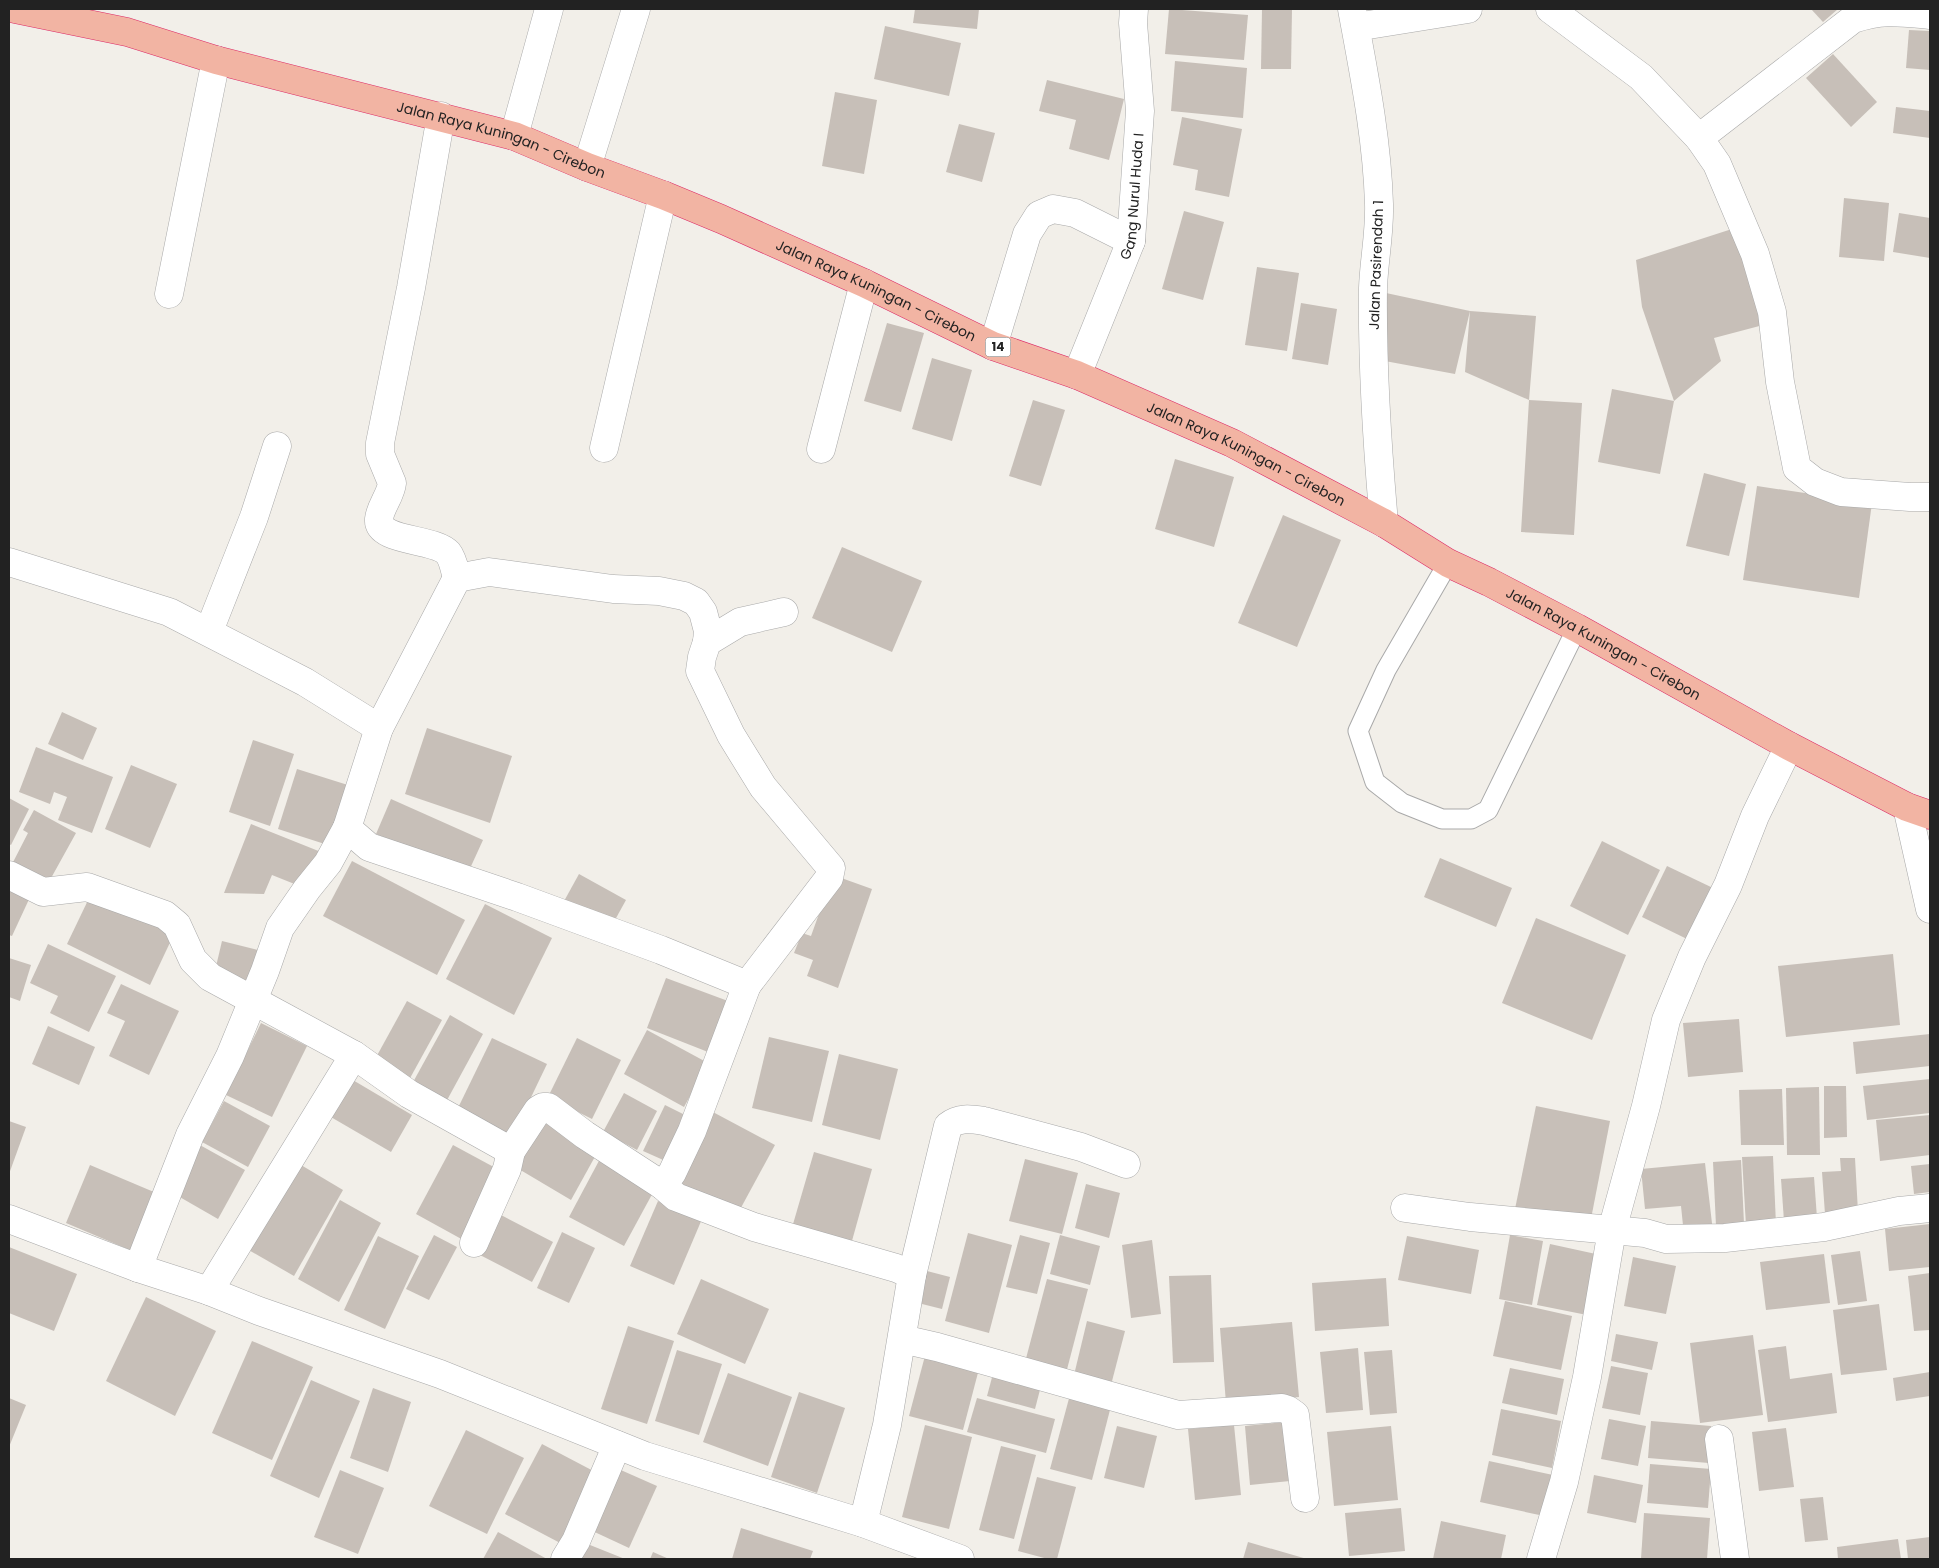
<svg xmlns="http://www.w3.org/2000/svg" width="1939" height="1568" viewBox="0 0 1939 1568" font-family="Poppins,sans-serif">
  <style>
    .building { fill: #c7bfb8 }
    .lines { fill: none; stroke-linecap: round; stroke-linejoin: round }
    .service-casing { stroke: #a9a9a9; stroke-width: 21 }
    .minor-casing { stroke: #a9a9a9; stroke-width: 29 }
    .tertiary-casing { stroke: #a9a9a9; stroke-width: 29 }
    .trunk-casing { stroke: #dc2a67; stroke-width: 29 }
    .service { stroke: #fff; stroke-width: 19 }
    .minor { stroke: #fff; stroke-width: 28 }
    .tertiary { stroke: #fff; stroke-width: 28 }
    .trunk { stroke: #f2b4a3; stroke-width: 28 }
    .labels { text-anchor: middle; stroke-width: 4.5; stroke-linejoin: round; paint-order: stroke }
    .shield { fill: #fff; stroke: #646464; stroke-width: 1 }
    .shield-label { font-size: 12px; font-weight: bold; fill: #222 }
    .street-label { font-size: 14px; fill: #222; stroke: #fff }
  </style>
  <rect width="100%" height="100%" fill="#f2efe9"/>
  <!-- building -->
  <g class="building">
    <polygon points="915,9 979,9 977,29 913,23"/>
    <polygon points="1169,9 1248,15 1244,60 1165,54"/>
    <polygon points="1262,9 1292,9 1291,69 1261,69"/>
    <polygon points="1811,9 1838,9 1823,22"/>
    <polygon points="885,26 961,43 949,96 874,79"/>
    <polygon points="1909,30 1930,31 1930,70 1906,68"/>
    <polygon points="1833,54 1877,102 1851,127 1806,78"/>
    <polygon points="1175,61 1247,68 1243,118 1171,111"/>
    <polygon points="1047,80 1124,99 1109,160 1069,149 1076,120 1039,111"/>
    <polygon points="835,92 877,100 864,174 822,166"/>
    <polygon points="1896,107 1930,111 1930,138 1893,133"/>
    <polygon points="1182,117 1242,129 1229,197 1195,190 1198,170 1173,165"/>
    <polygon points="959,124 995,133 982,182 946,172"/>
    <polygon points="1844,198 1889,203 1884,261 1839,257"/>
    <polygon points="1184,211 1224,222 1203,300 1162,289"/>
    <polygon points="1899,213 1930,218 1930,258 1893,252"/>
    <polygon points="1735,228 1767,324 1714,338 1721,361 1674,401 1642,307 1636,260"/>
    <polygon points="1257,267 1299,273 1287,351 1245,345"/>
    <polygon points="1386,293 1470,311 1536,316 1529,400 1582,403 1574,535 1521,532 1529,400 1465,372 1470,311 1455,374 1374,359"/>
    <polygon points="1301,303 1337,309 1328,365 1292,359"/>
    <polygon points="887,323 924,333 901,412 864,401"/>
    <polygon points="932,358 972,370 952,441 912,429"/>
    <polygon points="1612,389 1674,401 1660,474 1598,462"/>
    <polygon points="1033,400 1065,410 1041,486 1009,476"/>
    <polygon points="1175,459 1234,477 1214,547 1155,529"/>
    <polygon points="1704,473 1746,484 1729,556 1686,546"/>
    <polygon points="1757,486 1872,503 1859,598 1743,580"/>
    <polygon points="1283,515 1341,540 1297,647 1238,623"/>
    <polygon points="842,547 922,581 892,652 812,618"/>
    <polygon points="62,712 97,728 83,760 48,744"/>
    <polygon points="427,728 512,756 490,823 405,794"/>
    <polygon points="253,740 294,754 270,826 229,812"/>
    <polygon points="36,747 113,777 92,833 58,820 67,797 54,792 50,804 19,792"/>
    <polygon points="131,765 177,784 150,848 105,829"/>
    <polygon points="297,769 351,786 331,846 278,829"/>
    <polygon points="9,798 29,809 11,845 9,844"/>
    <polygon points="391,799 483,840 467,875 376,834"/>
    <polygon points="34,810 76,833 45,889 9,870 28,833 23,830"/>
    <polygon points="251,824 321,852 307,889 272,875 264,894 224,893"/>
    <polygon points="1602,841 1660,870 1628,935 1570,906"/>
    <polygon points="1440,858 1512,888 1496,927 1424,897"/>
    <polygon points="352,861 465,920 437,975 323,916"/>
    <polygon points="1667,866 1713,888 1689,940 1642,917"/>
    <polygon points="579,874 626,900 610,929 563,903"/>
    <polygon points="833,875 872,889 838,988 807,976 813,960 794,953 802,933 811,936"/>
    <polygon points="9,885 31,895 12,936 9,935"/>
    <polygon points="91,894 174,934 150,985 67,944"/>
    <polygon points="485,904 552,938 514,1015 446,979"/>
    <polygon points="1536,918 1626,955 1592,1040 1502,1003"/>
    <polygon points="222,941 258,950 250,984 214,975"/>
    <polygon points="48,944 116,976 89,1032 50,1013 58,996 30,983"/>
    <polygon points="1893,954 1900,1025 1786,1037 1778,966"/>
    <polygon points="9,958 31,965 20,1001 9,997"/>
    <polygon points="666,978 728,1001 708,1052 647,1028"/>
    <polygon points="121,984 179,1011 149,1075 109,1056 125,1021 107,1013"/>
    <polygon points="407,1001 442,1020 409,1080 374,1061"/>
    <polygon points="450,1015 483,1034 446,1102 412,1084"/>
    <polygon points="1739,1019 1743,1072 1688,1077 1683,1023"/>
    <polygon points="261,1023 307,1046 272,1117 226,1095"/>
    <polygon points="48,1026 95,1047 79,1085 32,1064"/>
    <polygon points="647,1030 708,1063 684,1107 624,1074"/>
    <polygon points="1930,1034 1930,1066 1856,1074 1853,1042"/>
    <polygon points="769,1037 829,1051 812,1122 752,1108"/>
    <polygon points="492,1038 547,1064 511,1139 456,1112"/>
    <polygon points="577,1038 621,1060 592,1119 548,1097"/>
    <polygon points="839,1054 898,1069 880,1140 822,1125"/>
    <polygon points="346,1076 412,1115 391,1152 324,1113"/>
    <polygon points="1930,1079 1930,1113 1867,1120 1863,1086"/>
    <polygon points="1824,1086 1846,1086 1847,1137 1824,1138"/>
    <polygon points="1819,1087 1820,1155 1787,1155 1786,1088"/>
    <polygon points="1782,1089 1784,1145 1741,1145 1739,1090"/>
    <polygon points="624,1093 657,1111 637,1150 603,1132"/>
    <polygon points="224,1101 270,1126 248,1167 202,1142"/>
    <polygon points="665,1105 691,1118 670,1163 643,1151"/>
    <polygon points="1536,1106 1610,1121 1590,1224 1515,1209"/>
    <polygon points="711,1111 775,1145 737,1215 674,1181"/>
    <polygon points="1930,1115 1930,1155 1880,1161 1876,1120"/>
    <polygon points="539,1119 597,1153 571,1200 512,1165"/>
    <polygon points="9,1121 26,1127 9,1174"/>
    <polygon points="198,1144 245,1170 218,1219 171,1192"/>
    <polygon points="453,1145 503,1172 465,1241 416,1214"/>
    <polygon points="814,1152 872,1169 850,1248 791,1231"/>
    <polygon points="1773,1156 1776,1225 1746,1226 1742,1157"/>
    <polygon points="601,1157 656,1187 624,1246 569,1217"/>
    <polygon points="1840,1158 1855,1158 1858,1212 1825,1214 1822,1172 1841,1171"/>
    <polygon points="1025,1159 1078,1173 1062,1234 1009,1221"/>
    <polygon points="1741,1160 1744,1224 1716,1226 1713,1162"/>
    <polygon points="296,1162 343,1190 294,1276 247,1249"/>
    <polygon points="1705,1163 1713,1232 1684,1235 1681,1206 1645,1209 1641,1169"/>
    <polygon points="1930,1164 1930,1192 1914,1194 1911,1166"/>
    <polygon points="90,1165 161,1195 137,1253 66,1223"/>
    <polygon points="1814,1177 1817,1218 1784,1221 1781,1179"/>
    <polygon points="1086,1184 1120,1193 1109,1238 1075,1228"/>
    <polygon points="340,1200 381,1223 339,1302 298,1279"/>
    <polygon points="658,1201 702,1219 674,1285 630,1266"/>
    <polygon points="501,1215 553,1242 532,1282 480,1255"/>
    <polygon points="1930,1224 1930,1267 1889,1271 1885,1229"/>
    <polygon points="562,1232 595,1248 569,1303 537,1288"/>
    <polygon points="968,1233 1012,1245 989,1333 945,1321"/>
    <polygon points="434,1235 457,1247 429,1300 406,1289"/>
    <polygon points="1020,1235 1050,1243 1037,1294 1006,1287"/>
    <polygon points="1060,1235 1100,1246 1090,1285 1050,1274"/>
    <polygon points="1510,1235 1543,1241 1532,1305 1499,1299"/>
    <polygon points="378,1236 419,1256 385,1329 344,1310"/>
    <polygon points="1407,1236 1479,1250 1471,1294 1398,1280"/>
    <polygon points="1152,1240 1161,1314 1131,1318 1122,1245"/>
    <polygon points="1550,1244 1605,1256 1592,1316 1537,1305"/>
    <polygon points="9,1247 77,1274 54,1331 9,1313"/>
    <polygon points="1860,1251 1867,1301 1838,1305 1831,1255"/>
    <polygon points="1824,1254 1830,1303 1766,1310 1760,1262"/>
    <polygon points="1633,1257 1676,1266 1666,1314 1624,1306"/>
    <polygon points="927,1271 950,1277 942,1309 918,1303"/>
    <polygon points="1930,1273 1930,1330 1914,1331 1908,1276"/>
    <polygon points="1211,1275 1214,1362 1173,1363 1169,1276"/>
    <polygon points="1386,1278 1389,1326 1315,1331 1312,1283"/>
    <polygon points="701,1279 769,1309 745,1364 677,1334"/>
    <polygon points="1047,1279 1088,1289 1065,1377 1024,1366"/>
    <polygon points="146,1297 216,1331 175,1416 106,1381"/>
    <polygon points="1505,1301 1572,1316 1561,1370 1493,1356"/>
    <polygon points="1879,1304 1887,1370 1841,1375 1833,1310"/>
    <polygon points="1087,1321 1125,1331 1111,1385 1074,1375"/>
    <polygon points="1292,1322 1299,1397 1226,1403 1220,1328"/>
    <polygon points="628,1326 674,1341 647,1424 601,1409"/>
    <polygon points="1616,1334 1658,1342 1652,1370 1611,1361"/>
    <polygon points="1753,1335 1763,1415 1700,1423 1690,1343"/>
    <polygon points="252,1341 313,1367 272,1460 212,1433"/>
    <polygon points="1786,1346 1790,1379 1832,1373 1837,1413 1768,1422 1758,1350"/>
    <polygon points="1358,1348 1363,1410 1326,1413 1320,1352"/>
    <polygon points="677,1350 722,1364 699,1435 655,1421"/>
    <polygon points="1392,1350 1397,1413 1370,1415 1364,1352"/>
    <polygon points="926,1352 980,1365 963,1430 909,1416"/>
    <polygon points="1611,1366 1648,1373 1640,1415 1602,1408"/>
    <polygon points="1510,1368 1564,1379 1557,1415 1502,1403"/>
    <polygon points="994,1370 1042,1382 1035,1409 987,1396"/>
    <polygon points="1930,1372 1930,1396 1896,1401 1893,1378"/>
    <polygon points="728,1373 792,1397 768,1466 703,1442"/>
    <polygon points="311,1380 360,1401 319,1498 270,1476"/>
    <polygon points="373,1388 411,1402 388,1472 350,1458"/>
    <polygon points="1071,1391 1112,1402 1092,1480 1050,1469"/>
    <polygon points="799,1392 845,1408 817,1493 771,1477"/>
    <polygon points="9,1398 26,1405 9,1447"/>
    <polygon points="977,1398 1055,1419 1046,1453 967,1432"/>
    <polygon points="1501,1409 1561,1421 1552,1468 1492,1455"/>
    <polygon points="1609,1419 1646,1426 1638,1466 1601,1459"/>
    <polygon points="1651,1421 1711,1426 1709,1463 1648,1458"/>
    <polygon points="1284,1422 1290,1481 1250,1485 1245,1426"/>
    <polygon points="925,1425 972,1437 949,1529 902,1517"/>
    <polygon points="1234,1425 1241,1495 1195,1500 1188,1429"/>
    <polygon points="1117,1426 1157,1436 1144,1488 1104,1478"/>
    <polygon points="1391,1426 1398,1500 1334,1506 1327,1432"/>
    <polygon points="1786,1428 1794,1487 1759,1491 1752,1432"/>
    <polygon points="466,1430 524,1458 487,1534 429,1506"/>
    <polygon points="542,1444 601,1475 564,1545 505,1514"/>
    <polygon points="1001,1446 1036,1455 1014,1539 979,1530"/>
    <polygon points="1489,1461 1553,1475 1544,1516 1480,1502"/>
    <polygon points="1650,1464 1711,1469 1708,1508 1647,1503"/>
    <polygon points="614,1467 657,1486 629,1548 586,1528"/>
    <polygon points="340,1470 384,1488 358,1554 314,1537"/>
    <polygon points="1594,1475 1643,1485 1636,1523 1587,1513"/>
    <polygon points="1037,1477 1076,1487 1057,1559 1048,1559 1018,1551"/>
    <polygon points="1823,1497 1828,1540 1805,1542 1800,1499"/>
    <polygon points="1401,1508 1405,1551 1349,1556 1345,1513"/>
    <polygon points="1644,1513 1710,1518 1707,1559 1641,1559"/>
    <polygon points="1441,1521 1506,1535 1501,1559 1433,1559"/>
    <polygon points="741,1528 813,1551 810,1559 732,1559"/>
    <polygon points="498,1532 547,1559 483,1559"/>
    <polygon points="1930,1537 1930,1559 1908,1559 1906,1540"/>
    <polygon points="1898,1539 1901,1559 1838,1559 1837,1547"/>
    <polygon points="580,1541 625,1559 573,1559"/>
    <polygon points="1248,1542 1307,1559 1243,1559"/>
    <polygon points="653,1552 669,1559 650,1559"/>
  </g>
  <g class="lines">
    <!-- service casing -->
    <g class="service-casing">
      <polyline id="service" points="1448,563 1386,670 1358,731 1375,782 1402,803 1442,819 1471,819 1488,810 1577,628"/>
    </g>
    <!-- minor casing -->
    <g class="minor-casing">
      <g id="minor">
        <path d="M1352,9C1364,74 1377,138 1379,204C1380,232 1374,260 1373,288C1372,366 1377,444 1384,523"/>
        <path d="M1550,9L1641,77L1699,138L1853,19C1883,9 1899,12 1930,15"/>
        <polyline points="1356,27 1468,9"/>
        <path d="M441,116L411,288L380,443V454L392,483C391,495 380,507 379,519C377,542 435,538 448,553C453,559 455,571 457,578"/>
        <polyline points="514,136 549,9"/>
        <polyline points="1699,138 1717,164 1755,254 1772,312 1780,382 1797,468 1815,482 1841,492 1910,497 1930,497"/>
        <polyline points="587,167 636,9"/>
        <polyline points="169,294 216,60"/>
        <polyline points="993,346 1027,234 1039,215 1053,209 1075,213 1131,241"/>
        <path id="s1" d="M1077,375L1131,241L1140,111L1133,23L1134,9"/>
        <polyline points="604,448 663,195"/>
        <polyline points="821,449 864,283"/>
        <polyline points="9,562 169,612 305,682 379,728"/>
        <polyline points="209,631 254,517 277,446"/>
        <polyline points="347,828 369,847 517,897 661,950 747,985 692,1131 672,1173 662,1185 585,1135 548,1107 543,1107 538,1110 511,1151"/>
        <polyline points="9,875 43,892 87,887 165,915 177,925 193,960 210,977 354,1055 409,1094 511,1151 507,1169 474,1243"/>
        <polyline points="747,985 829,878 831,868 763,787 731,735 700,671 702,657 707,642 740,622 784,612"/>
        <polyline points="662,1185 676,1197 754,1227 896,1268 912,1275 887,1425 863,1523"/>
        <polyline points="1405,1208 1470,1217 1645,1233 1666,1239 1725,1238 1824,1227 1899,1211 1930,1208"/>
        <polyline points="9,1219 138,1268 209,1291 259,1311 440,1374 645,1456 863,1523 960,1559"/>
        <polyline points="138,1268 190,1135 230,1056 265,971 280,928 307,889 328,863 347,828 379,728 457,578 489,572 613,589 659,591 684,596 696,602 703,612 708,631 707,642"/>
        <path d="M912,1275L948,1126C959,1117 971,1119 984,1121L1081,1147L1126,1164"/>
        <polyline points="209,1291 354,1055"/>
        <polyline points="902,1339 937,1347 1178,1415 1282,1408 1288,1410 1295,1415 1305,1498"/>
        <polyline points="1719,1439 1735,1559"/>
        <polyline points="565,1559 576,1541 617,1445"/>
        <polyline points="1541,1559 1564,1482 1587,1377 1612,1230 1646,1106 1666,1020 1692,957 1728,885 1755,816 1789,746"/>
      </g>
    </g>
    <!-- tertiary casing -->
    <g class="tertiary-casing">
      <polyline id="tertiary" points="1907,807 1930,909"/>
    </g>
    <!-- trunk casing -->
    <g class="trunk-casing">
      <g id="trunk">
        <path id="s2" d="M15,9L127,32L216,60L514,136L587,167L663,195L721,219L864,283L993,346L1077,375L1232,443L1384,523L1448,563L1489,582L1577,628L1789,746L1907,807L1930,815"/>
      </g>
    </g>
    <!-- service -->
    <use href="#service" class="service"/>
    <!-- minor -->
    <use href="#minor" class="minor"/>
    <!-- tertiary -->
    <use href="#tertiary" class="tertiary"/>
    <!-- trunk -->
    <use href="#trunk" class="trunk"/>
  </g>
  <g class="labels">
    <!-- shield labels -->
    <rect class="shield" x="985.5" y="337.5" width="25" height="19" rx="4"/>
    <g class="shield-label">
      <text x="998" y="351">14</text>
    </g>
    <!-- street labels -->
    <g class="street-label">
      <text dy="5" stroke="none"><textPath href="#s2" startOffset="504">Jalan Raya Kuningan - Cirebon</textPath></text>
      <text dy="5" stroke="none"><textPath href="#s1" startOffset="189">Gang Nurul Huda I</textPath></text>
      <text transform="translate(1376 265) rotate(-88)" y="5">Jalan Pasirendah 1</text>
      <text dy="5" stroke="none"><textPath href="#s2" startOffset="909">Jalan Raya Kuningan - Cirebon</textPath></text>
      <text dy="5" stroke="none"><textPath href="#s2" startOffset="1314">Jalan Raya Kuningan - Cirebon</textPath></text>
      <text dy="5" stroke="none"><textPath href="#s2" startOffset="1719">Jalan Raya Kuningan - Cirebon</textPath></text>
    </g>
  </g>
  <!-- border -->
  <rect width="1939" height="1568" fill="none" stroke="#222222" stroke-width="20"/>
</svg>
